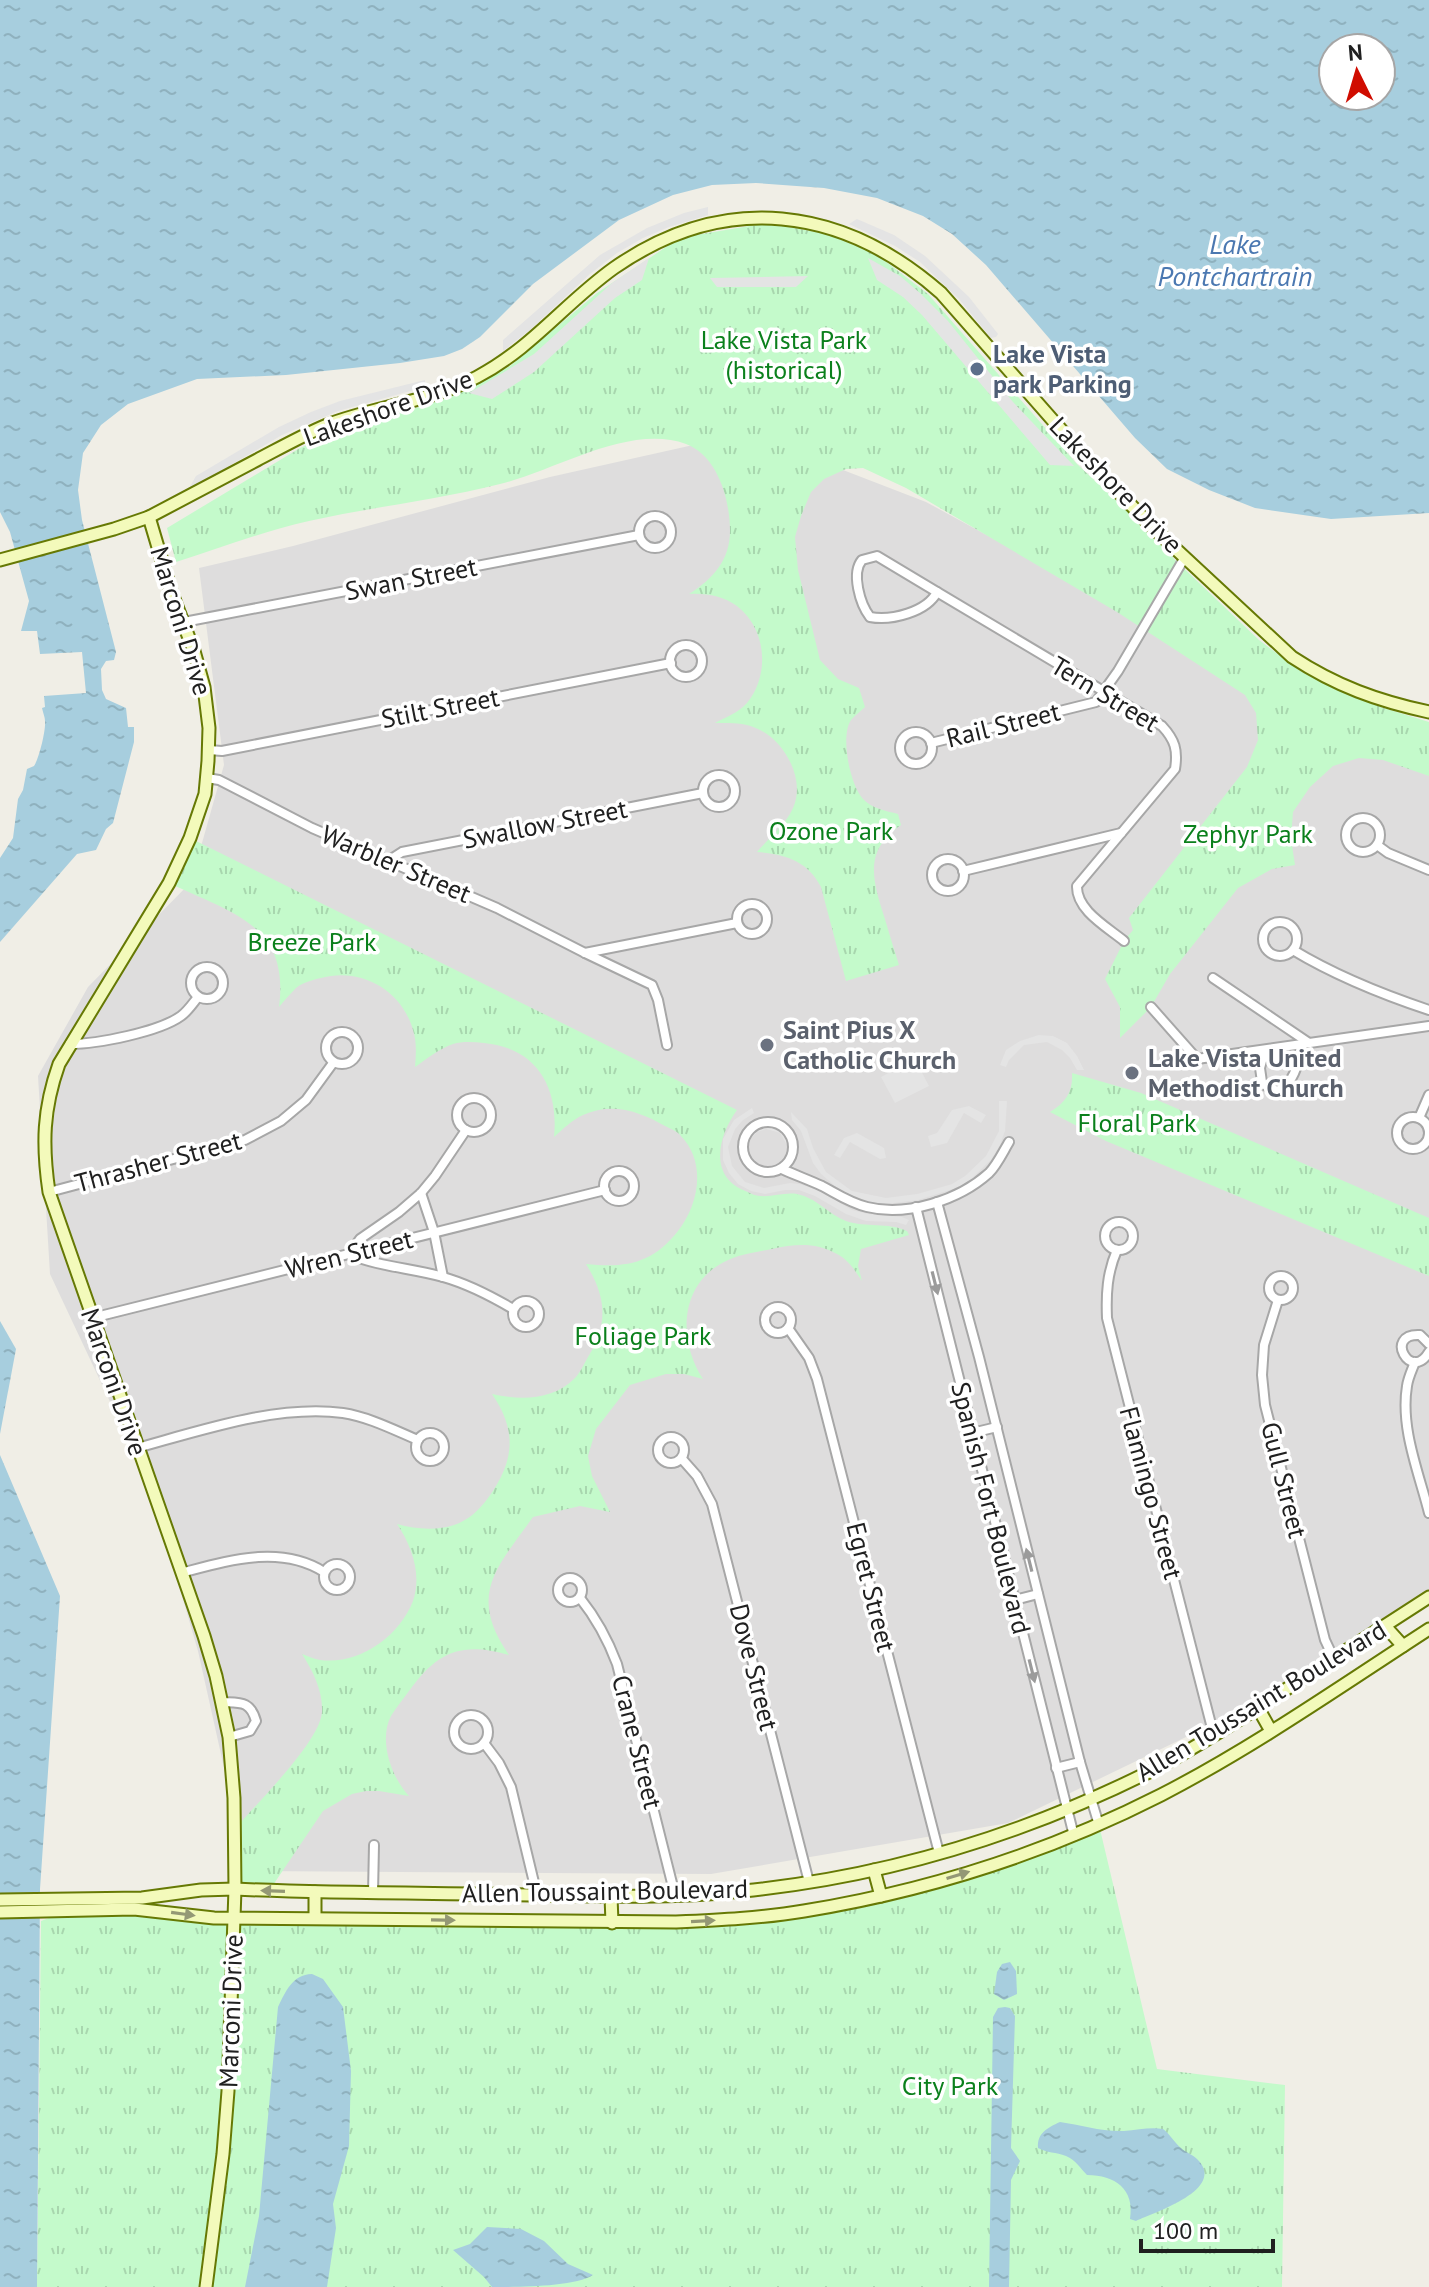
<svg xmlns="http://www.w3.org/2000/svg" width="1429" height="2287" viewBox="0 0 1429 2287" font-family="'PT Sans',sans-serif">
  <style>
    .residential { fill: #dedddd }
    .park { fill: url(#park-tufts) }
    .parking { fill: #e4e4e4; fill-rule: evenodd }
    .water { fill: url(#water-ripples); fill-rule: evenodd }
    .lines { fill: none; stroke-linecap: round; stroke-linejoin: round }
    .street-casing { stroke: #a7a7a7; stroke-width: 12 }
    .secondary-casing { stroke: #667904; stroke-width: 15 }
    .street { stroke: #fff; stroke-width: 8 }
    .secondary { stroke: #f3fabb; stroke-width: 11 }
    .oneway { fill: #9b9b9b }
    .oneway2 { fill: #949875 }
    .service-dot { fill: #5c6f8a; stroke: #fff; stroke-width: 3 }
    .worship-dot { fill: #6b7280; stroke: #fff; stroke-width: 3 }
    .labels { text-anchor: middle; stroke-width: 7; stroke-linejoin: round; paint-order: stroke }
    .park-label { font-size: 26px; fill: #0b801c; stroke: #fff }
    .service-label { font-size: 26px; font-weight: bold; fill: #4e5e75; stroke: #fff; text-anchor: start }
    .street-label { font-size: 26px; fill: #202020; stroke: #fff }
    .worship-label { font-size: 26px; font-weight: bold; fill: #5b616d; stroke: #fff; text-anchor: start }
    .water-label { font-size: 28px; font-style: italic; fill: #4b78b1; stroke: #fff }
  </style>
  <defs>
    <pattern id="park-tufts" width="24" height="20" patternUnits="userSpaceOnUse" patternTransform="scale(2)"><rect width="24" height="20" fill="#c4facb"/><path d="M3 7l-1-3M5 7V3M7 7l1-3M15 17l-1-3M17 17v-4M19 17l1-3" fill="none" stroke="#a8d6ae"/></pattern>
    <pattern id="water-ripples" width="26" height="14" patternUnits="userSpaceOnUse" patternTransform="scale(2)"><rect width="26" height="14" fill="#a7cede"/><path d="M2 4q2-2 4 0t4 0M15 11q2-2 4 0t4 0" fill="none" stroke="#8fb1be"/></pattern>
  </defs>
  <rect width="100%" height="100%" fill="#f0eee6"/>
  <!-- residential -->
  <polygon class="residential" points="747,433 926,502 1211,657 1429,754 1429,1591 1277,1693 1008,1823 711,1874 247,1871 198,1651 151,1489 50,1274 38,1076 88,987 191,882 224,765 199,568 293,546 550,477"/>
  <!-- park -->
  <g class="park">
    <path d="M767,223L827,234L869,251L885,261L928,294L1077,464L1148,530L1175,560L1259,640L1302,672L1384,708L1429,722V776L1383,760L1359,758L1333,766L1310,787L1293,812L1291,839L1295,865L1272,869L1238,888L1170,974L1151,1007L1120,1038V1007L1105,979L1124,941L1133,930L1129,918L1247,767L1258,740L1256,713L1245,695L1117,612L906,488L863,468L846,469L824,479L811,492L801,516L795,537L798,570L820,660L838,679L859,688L865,707C861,711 855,715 851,720C840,736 850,785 863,799C871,808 886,811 898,814L901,825C864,850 872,879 884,916C889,933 894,949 899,965L846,981L821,887C808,861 785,854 757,852C769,838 786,824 793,808C806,780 785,741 758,729C744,722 730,723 715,723C726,717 738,713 747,703C770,675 767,629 737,606C723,596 706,593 689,594C713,579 730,560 730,531C730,500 718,456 686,444C629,423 555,471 500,484C437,500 372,507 309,521C264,531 220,548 176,562L167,528L300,448L342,430L429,404L460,393L510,366L597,293L672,243L690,236Z"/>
    <path d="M190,838L737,1110C719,1135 708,1174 743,1190C748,1192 755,1196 760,1196C773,1197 785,1192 797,1194C817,1198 828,1214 846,1221C866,1228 888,1222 907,1231L909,1235L861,1249L858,1266L862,1281C855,1271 849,1260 837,1254C815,1242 796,1244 772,1249C756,1252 739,1254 724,1262C679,1285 678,1341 703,1379L684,1374H666L630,1385L596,1429L588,1456L592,1476L610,1512L580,1506L533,1517C497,1568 467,1594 509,1655C461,1641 437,1652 409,1691C403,1699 396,1708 391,1716C378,1741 392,1778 409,1796L379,1791H366L352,1794L323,1811L269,1891L235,1889L234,1830C255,1805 320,1742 322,1712C323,1691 313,1671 302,1654C308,1656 314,1659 320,1660C359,1665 399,1637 413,1601C422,1575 412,1546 397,1524C415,1529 436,1531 454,1525C469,1520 479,1510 488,1498C514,1462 518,1432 492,1394C519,1400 553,1401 575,1378C580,1373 584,1364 588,1357C609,1324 606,1296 586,1264C626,1268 652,1264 678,1231C699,1204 707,1162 680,1135C677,1131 669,1128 665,1126C639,1111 612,1102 583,1115C572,1120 563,1129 554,1137C559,1088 537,1048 484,1043C474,1042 463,1041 453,1044C439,1049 428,1058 415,1067C416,1055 417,1042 413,1030C403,994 368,971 331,976C320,978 304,981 296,988C290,994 284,1001 279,1007C290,924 231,913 169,883Z"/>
    <path d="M1072,1073L1141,1093L1429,1218V1276L1106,1141L1050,1112C1066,1102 1073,1092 1072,1073Z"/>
    <polygon points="1099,1825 1157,2069 1285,2085 1282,2287 37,2287 41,1921 70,1910 191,1916 676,1922 882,1896"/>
  </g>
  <!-- parking -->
  <g class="parking">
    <polygon points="708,207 708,215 669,227 643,238 617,253 590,274 531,329 503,351 503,340 600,255 647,228 684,213"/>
    <polygon points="857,219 894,235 925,256 969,297 998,334 996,337 991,338 959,299 920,262 895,246 849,224"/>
    <polygon points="649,258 642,280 615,298 534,372 492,399 469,393 534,354 612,283"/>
    <polygon points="868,258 900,276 920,293 948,321 1013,402 1074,466 1050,465 922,315 903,297 877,280"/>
    <polygon points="808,276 796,287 717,287 710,278"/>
    <polygon points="425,380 425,387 338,411 282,435 188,490 196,476 279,427 311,412 340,401"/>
    <polygon points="1039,1035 1053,1036 1067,1043 1077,1056 1084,1070 1077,1070 1070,1058 1062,1050 1047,1042 1024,1045 1009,1060 1006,1067 1000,1065 1006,1050 1020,1041"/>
    <polygon points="909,1062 911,1066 917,1063 929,1086 895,1103 881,1077"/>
    <polygon points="999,1101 1007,1101 1005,1131 1000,1145 991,1160 968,1182 953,1189 918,1200 886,1204 865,1203 850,1196 835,1186 821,1174 813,1163 801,1131 792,1120 791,1112 807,1129 813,1148 826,1172 852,1191 886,1198 917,1194 952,1184 965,1176 986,1156 999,1131"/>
    <polygon points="969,1106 986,1115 981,1123 964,1113 947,1143 931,1147 928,1136 937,1133 952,1110"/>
    <polygon points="752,1108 754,1113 743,1120 735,1129 728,1147 732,1166 745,1182 764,1188 790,1183 799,1184 818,1190 852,1210 868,1214 902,1217 909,1220 906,1225 896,1222 866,1221 846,1214 815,1196 799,1190 785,1190 765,1194 751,1191 738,1184 729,1173 723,1160 723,1139 734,1120"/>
    <path d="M772,1123L787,1131L793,1141L794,1152L786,1168L777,1174L766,1176L750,1169L743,1160L741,1149L744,1137L751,1129L761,1124ZM766,1129L780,1133L788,1147V1152L784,1162L771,1169L757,1166L748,1153L750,1139L757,1132Z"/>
    <polygon points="857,1133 884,1148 886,1158 880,1159 850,1142 840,1158 834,1155 844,1138"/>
  </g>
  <!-- water -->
  <g class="water">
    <path d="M0,0H1429V513L1331,519L1255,508L1209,490L1167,469L1135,438L986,265L952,234L923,216L877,198L824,188L756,183L712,185L673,195L619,220L533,284L480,337L462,349L444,356L400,363L286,375L197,379L128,404L101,425L83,453L78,490L82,520L116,652L114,660L106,661L101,669L102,690L106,699L126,708L128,727H134V742L113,823L106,829L96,850L77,854L0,942V858L13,838L18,799L23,790L27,769L34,766C39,759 46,730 45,721C45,717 43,713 42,708L45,707L44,696L86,693L82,652L40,654L37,631H21L29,601L10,532L0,512ZM1333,48H1381V96H1333Z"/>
    <polygon points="0,1321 16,1349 0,1434"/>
    <polygon points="0,1455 60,1596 40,1889 37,2287 0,2287"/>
    <polygon points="1010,1962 1016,1971 1017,1994 1004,2000 994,1994 997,1972 1002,1964"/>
    <path d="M312,1974L323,1979L343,2007L351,2071L349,2146L333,2204L336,2228L327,2287H245L259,2216L278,2007C286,1991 292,1975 312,1974Z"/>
    <polygon points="1005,2007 1010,2008 1015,2016 1011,2148 1020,2161 1011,2180 1009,2287 989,2287 993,2017 998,2008"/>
    <path d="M1060,2122C1081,2125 1102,2132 1124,2131C1138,2130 1150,2127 1163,2129C1170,2134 1174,2142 1181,2148C1185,2152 1192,2154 1197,2159C1228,2189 1155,2212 1136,2221L1130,2219C1135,2189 1115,2175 1087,2175C1080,2168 1076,2160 1066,2156C1056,2152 1047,2153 1038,2148C1037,2133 1047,2128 1060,2122Z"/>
    <path d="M487,2227L521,2229L544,2241L568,2264L593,2275C575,2287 517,2287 492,2287L484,2277L453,2250L470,2244Z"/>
  </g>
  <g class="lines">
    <!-- street casing -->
    <g class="street-casing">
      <g id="street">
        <circle cx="655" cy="532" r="16"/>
        <path d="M877,556L937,592C927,612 891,621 870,617C860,604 851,573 862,560Z"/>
        <path d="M937,592L1162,726C1175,740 1178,750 1175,769L1077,886C1076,910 1107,927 1124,941"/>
        <polyline points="184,622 639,535"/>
        <circle cx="686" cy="661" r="16"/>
        <circle cx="916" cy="748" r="16"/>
        <polyline points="931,743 1096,702 1118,671 1185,557"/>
        <polyline points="209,750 222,751 671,663"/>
        <circle cx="719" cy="791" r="16"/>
        <polyline points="207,778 219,780 312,828 497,908 585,953 652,985 658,1000 667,1045"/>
        <circle cx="1363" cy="835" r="17"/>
        <polyline points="1377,845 1388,853 1429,870"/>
        <circle cx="948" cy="875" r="16"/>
        <polyline points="388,861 402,852 703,793"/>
        <polyline points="963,871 1121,833"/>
        <circle cx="752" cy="919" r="15"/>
        <circle cx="1280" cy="939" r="17"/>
        <path d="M1293,950C1336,976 1381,994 1429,1010"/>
        <polyline points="585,953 737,923"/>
        <circle cx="207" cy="983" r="16"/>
        <polyline points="1213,978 1309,1043"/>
        <polyline points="1151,1007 1197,1059 1429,1026"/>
        <circle cx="342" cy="1048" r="16"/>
        <path d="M70,1044C97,1044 159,1032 181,1016C188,1011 193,1003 198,997"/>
        <path d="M1265,1050L1260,1068L1262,1082C1287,1109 1299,1063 1303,1044"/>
        <circle cx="474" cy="1115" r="17"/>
        <circle cx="1413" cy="1133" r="16"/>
        <polyline points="1419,1118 1429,1095"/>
        <circle cx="768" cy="1147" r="25"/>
        <path d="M466,1130L435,1176L421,1193L399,1212L360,1239L349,1254C379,1267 412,1268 443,1277C468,1284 491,1296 513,1309"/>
        <path d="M782,1169C795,1175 809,1180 822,1186C837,1194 850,1203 867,1207C907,1217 959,1200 989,1173C997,1165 1003,1152 1009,1142"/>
        <circle cx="619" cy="1186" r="15"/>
        <polyline points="49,1192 245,1140 281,1121 306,1100 333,1063"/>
        <polyline points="421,1193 434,1232 443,1277"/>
        <polyline points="937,1202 979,1357 1080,1762 1099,1825"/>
        <polyline points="916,1207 1074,1836"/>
        <circle cx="1119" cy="1236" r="14"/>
        <path d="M1117,1250C1107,1273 1106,1294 1107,1318L1214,1736"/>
        <circle cx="1281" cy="1288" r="12"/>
        <polyline points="1278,1300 1264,1345 1262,1375 1265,1405 1325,1640 1334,1659"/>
        <circle cx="526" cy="1314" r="13"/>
        <circle cx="778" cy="1320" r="13"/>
        <polyline points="92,1318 605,1190"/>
        <polyline points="788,1328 809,1358 817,1379 939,1853"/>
        <path d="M1429,1344L1420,1335C1383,1333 1411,1383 1429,1352"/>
        <path d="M1415,1362C1412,1370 1408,1378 1407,1386C1400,1428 1419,1473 1429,1513"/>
        <polyline points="972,1433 997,1427"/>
        <circle cx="430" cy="1447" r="14"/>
        <circle cx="671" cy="1450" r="13"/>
        <path d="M137,1448C199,1431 278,1404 343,1413C369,1417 394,1430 418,1440"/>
        <polyline points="682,1459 697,1476 712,1504 809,1882"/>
        <circle cx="337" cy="1577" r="13"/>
        <path d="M181,1573C227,1561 280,1544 324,1572"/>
        <circle cx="570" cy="1590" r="12"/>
        <path d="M580,1598C596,1618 608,1640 617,1664L675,1895"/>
        <polyline points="1015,1600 1038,1594"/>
        <path d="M221,1702C240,1703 250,1700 256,1721L250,1731L229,1737"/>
        <circle cx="471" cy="1732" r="17"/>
        <polyline points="484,1743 499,1763 511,1787 537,1895"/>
        <polyline points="1056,1768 1080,1762"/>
        <polyline points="373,1893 374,1845"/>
      </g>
    </g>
    <!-- secondary casing -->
    <g class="secondary-casing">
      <g id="secondary">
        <path d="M149,517L171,591L194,651L204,687L209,728L208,761L205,794L190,838L169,883L59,1064C43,1109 42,1144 49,1192L204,1636L216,1676L229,1737L234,1798L235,1889L228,2091L223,2154L206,2287"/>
        <path d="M0,560L114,529L149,517C185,498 221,479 257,460C280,448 303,435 327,425C376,406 430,402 477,377C532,348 565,303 614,268C725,191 842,206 941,293L1085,457L1151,526L1292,657C1336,686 1378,701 1429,712"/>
        <polyline points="1385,1626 1403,1646"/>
        <polyline points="1258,1708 1271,1731"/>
        <polyline points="874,1870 881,1896"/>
        <polyline points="315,1892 315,1918"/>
        <polyline points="611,1896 612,1923"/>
        <path d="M0,1900L142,1898L201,1890L235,1889C317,1893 400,1893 483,1894C569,1895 656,1900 743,1891C884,1877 1022,1835 1149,1772C1196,1748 1241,1719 1285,1690C1333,1659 1381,1628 1429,1597"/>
        <path d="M0,1912L134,1909L214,1918L676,1922C719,1920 762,1918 804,1911C927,1891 1049,1852 1161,1795C1254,1747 1341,1686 1429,1629"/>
      </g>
    </g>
    <!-- street -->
    <use href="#street" class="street"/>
    <!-- secondary -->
    <use href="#secondary" class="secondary"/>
  </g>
  <!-- one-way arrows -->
  <defs><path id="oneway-solid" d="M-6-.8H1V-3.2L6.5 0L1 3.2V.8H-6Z" transform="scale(2)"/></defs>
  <g class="oneway">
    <use href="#oneway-solid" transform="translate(935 1283) rotate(76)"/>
    <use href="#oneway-solid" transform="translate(1029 1560) rotate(-104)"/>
    <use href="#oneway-solid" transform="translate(1032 1671) rotate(76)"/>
  </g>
  <g class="oneway2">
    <use href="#oneway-solid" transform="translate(958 1875) rotate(-17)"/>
    <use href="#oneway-solid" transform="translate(273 1891) rotate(-178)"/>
    <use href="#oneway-solid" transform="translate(183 1914) rotate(8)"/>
    <use href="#oneway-solid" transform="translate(443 1920) rotate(1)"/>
    <use href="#oneway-solid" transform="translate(703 1921) rotate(-3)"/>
  </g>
  <!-- markers -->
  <circle class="service-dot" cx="977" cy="369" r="8"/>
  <g class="worship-dot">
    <circle cx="767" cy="1045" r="8"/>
    <circle cx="1132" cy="1073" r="8"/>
  </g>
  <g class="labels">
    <!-- park labels -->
    <g class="park-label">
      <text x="784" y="349">Lake Vista Park<tspan x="784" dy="30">(historical)</tspan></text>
      <text x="831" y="840">Ozone Park</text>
      <text x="1248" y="843">Zephyr Park</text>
      <text x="312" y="951">Breeze Park</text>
      <text x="1137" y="1132">Floral Park</text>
      <text x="643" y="1345">Foliage Park</text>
      <text x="950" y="2095">City Park</text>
    </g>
    <!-- service labels -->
    <g class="service-label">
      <text x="993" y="363">Lake Vista<tspan x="993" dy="30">park Parking</tspan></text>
    </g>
    <!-- street labels -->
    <g class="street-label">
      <text transform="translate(388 408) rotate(-20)" y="9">Lakeshore Drive</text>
      <text transform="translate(1116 485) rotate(46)" y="9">Lakeshore Drive</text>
      <text transform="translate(411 579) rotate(-11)" y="9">Swan Street</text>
      <text transform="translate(181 621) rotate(73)" y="9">Marconi Drive</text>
      <text transform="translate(1105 694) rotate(31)" y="9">Tern Street</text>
      <text transform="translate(440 708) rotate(-11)" y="9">Stilt Street</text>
      <text transform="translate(1003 725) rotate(-14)" y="9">Rail Street</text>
      <text transform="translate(545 824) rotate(-11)" y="9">Swallow Street</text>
      <text transform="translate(396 864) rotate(23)" y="9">Warbler Street</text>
      <text transform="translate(158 1162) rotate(-15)" y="9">Thrasher Street</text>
      <text transform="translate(349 1254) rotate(-14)" y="9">Wren Street</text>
      <text transform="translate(114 1382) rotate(71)" y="9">Marconi Drive</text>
      <text transform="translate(1284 1480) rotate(76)" y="9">Gull Street</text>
      <text transform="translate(1151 1493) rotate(75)" y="9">Flamingo Street</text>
      <text transform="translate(991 1508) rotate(76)" y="9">Spanish Fort Boulevard</text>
      <text transform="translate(871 1587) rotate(76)" y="9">Egret Street</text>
      <text transform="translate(754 1667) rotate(76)" y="9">Dove Street</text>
      <text transform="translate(1261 1701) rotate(-31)" y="9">Allen Toussaint Boulevard</text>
      <text transform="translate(637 1742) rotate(76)" y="9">Crane Street</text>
      <text transform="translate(605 1891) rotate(-1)" y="9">Allen Toussaint Boulevard</text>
      <text transform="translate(231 2011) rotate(-88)" y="9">Marconi Drive</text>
    </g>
    <!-- worship labels -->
    <g class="worship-label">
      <text x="783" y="1039">Saint Pius X<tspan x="783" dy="30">Catholic Church</tspan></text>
      <text x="1148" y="1067">Lake Vista United<tspan x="1148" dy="30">Methodist Church</tspan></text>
    </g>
    <!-- water labels -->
    <g class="water-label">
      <text x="1235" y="254">Lake<tspan x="1235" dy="32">Pontchartrain</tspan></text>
    </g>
  </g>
  <!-- north arrow -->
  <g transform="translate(1357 72) rotate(355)"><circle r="38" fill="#ffffff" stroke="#a6a6a6" stroke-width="2"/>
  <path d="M0-6L14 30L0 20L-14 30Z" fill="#d00c00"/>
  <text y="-12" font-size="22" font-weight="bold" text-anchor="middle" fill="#202020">N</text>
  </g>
  <!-- scale -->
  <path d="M1141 2239v12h132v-12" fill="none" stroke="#202020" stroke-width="4"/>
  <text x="1153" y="2239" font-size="24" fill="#202020" stroke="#ffffff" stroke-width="6" paint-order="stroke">100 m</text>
</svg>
